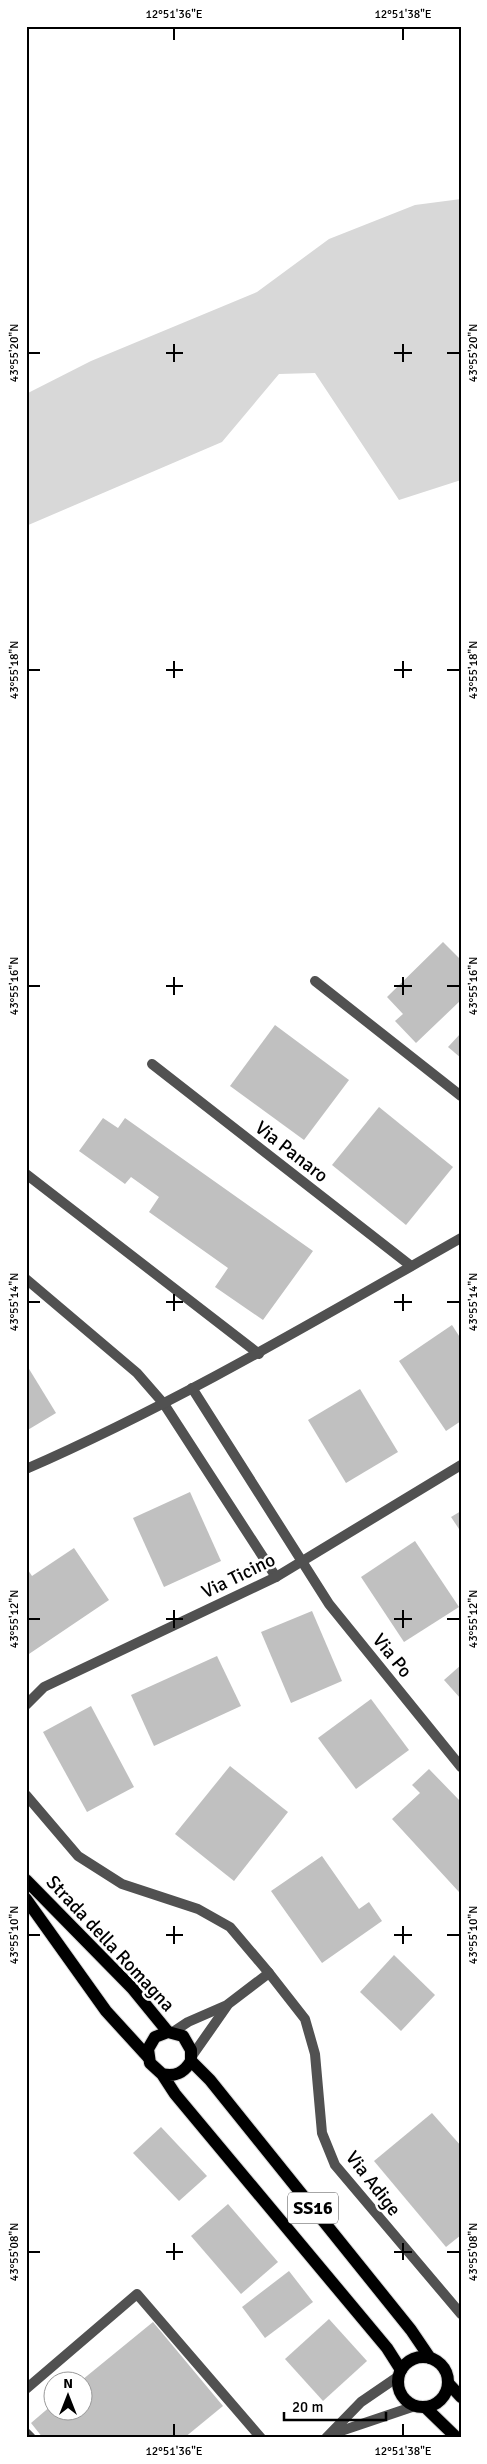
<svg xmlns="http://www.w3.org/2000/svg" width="487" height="2464" viewBox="0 0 487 2464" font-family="Signika,sans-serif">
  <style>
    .green { fill: #d8d8d8 }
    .building { fill: #c0c0c0 }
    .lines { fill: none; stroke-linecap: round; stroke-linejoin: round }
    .primary-casing { stroke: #dbdbdb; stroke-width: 14 }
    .service { stroke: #515151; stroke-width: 10 }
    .minor { stroke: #515151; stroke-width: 10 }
    .primary { stroke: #000; stroke-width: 12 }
    .ticks { fill: none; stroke: #000; stroke-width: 2 }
    .labels { text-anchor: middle; stroke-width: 5; stroke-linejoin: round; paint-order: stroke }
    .shield { fill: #fff; stroke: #4c4c4c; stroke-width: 1 }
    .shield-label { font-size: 18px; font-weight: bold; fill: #000 }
    .street-label { font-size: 19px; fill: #000; stroke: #fff }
    .neatline { fill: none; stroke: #000; stroke-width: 2 }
    .ticks-label { font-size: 12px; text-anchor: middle; fill: #000 }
  </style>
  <rect width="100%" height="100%" fill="#fff"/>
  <!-- green -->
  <polygon class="green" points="461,199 461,480 399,500 315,373 279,374 222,442 26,526 26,394 91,361 257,292 329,239 415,205"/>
  <!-- building -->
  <g class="building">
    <polygon points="443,942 461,960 461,1000 416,1043 395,1021 403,1014 387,997"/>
    <polygon points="275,1025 349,1080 304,1140 230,1086"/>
    <polygon points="461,1033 461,1058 448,1047"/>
    <polygon points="379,1107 453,1167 406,1225 332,1165"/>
    <polygon points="103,1118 118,1128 125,1118 313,1251 263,1320 215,1287 228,1268 149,1212 159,1197 131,1177 125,1184 79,1151"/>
    <polygon points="452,1325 461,1339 461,1421 446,1431 399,1361"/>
    <polygon points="26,1364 56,1413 26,1431"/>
    <polygon points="360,1389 398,1452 346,1483 308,1420"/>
    <polygon points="190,1492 221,1561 164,1587 133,1518"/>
    <polygon points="461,1511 461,1532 451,1517"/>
    <polygon points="415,1541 459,1607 404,1642 361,1577"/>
    <polygon points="74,1548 109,1600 26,1656 26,1567 32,1576"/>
    <polygon points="312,1611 342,1681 291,1703 261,1632"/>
    <polygon points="217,1656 241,1706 154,1746 131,1695"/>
    <polygon points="461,1665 461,1699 444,1680"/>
    <polygon points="371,1699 409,1750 356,1789 318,1738"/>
    <polygon points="91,1706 134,1787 87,1812 43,1732"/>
    <polygon points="230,1766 288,1812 234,1881 175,1834"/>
    <polygon points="429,1769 461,1802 459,1892 392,1819 420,1793 412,1785"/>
    <polygon points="322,1856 359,1909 369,1902 382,1921 322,1963 271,1891"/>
    <polygon points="394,1955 435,1995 401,2031 360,1992"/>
    <polygon points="432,2113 461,2146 461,2235 446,2247 374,2161"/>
    <polygon points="161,2127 207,2176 179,2201 133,2153"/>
    <polygon points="228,2204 278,2262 241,2294 191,2236"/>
    <polygon points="289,2271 313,2302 265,2338 242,2307"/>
    <polygon points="329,2319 367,2361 323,2401 285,2359"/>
    <polygon points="153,2322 223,2406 184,2438 43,2438 31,2423 52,2405 52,2412 82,2412 82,2380"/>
  </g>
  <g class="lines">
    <!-- primary casing -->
    <g class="primary-casing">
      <g id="primary">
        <polyline points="26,1880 132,1988 168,2032"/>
        <polyline points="26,1899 106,2011 148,2057"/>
        <polyline points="191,2061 210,2080 411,2330 430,2358"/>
        <path d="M162,2074C175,2077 184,2073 191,2061V2050L183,2036L168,2032L155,2037L148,2049L150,2063L162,2074L175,2094L387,2348L401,2370"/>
        <circle cx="423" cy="2382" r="25"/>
        <polyline points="448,2383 461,2397"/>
        <polyline points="425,2407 457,2438"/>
      </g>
    </g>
    <!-- service -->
    <g class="service">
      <polyline points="26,2389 137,2294 261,2438"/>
      <polyline points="26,2433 31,2438"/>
    </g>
    <!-- minor -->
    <g class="minor">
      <polyline points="315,981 461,1096"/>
      <polyline points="152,1064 411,1266"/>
      <polyline points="26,1174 259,1354"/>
      <polyline points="26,1279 137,1373 164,1404 276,1577"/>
      <polyline points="192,1388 329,1604 461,1767"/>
      <path d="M26,1469C177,1403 318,1319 461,1238"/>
      <polyline points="26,1705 44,1687 276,1577 461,1465"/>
      <polyline points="26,1795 78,1856 122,1884 198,1909 230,1927 269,1973 305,2019 315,2054 322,2133 335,2165 461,2314"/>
      <polyline points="173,2032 188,2022 227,2005 269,1973"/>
      <polyline points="192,2056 227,2006"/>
      <polyline points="332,2434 415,2406"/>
      <polyline points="326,2438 361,2402 399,2376"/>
    </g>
    <!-- primary -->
    <use href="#primary" class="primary"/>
  </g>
  <!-- ticks -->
  <path class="ticks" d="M174,28V40M403,28V40M174,344V362M403,344V362M28,353H40M166,353H183M394,353H412M447,353H460M174,661V678M403,661V678M28,670H40M166,670H183M394,670H412M447,670H460M174,977V995M403,977V995M28,986H40M166,986H183M394,986H412M447,986H460M174,1294V1311M403,1294V1311M28,1302H40M166,1302H183M394,1302H412M447,1302H460M174,1610V1628M403,1610V1628M28,1619H40M166,1619H183M394,1619H412M447,1619H460M174,1926V1944M403,1926V1944M28,1935H40M166,1935H183M394,1935H412M447,1935H460M174,2243V2260M403,2243V2260M28,2252H40M166,2252H183M394,2252H412M447,2252H460M174,2424V2436M403,2424V2436"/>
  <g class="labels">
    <!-- shield labels -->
    <rect class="shield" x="288" y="2192.5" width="50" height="31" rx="4"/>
    <g class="shield-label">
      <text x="313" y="2214">SS16</text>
    </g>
    <!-- street labels -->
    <g class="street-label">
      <text transform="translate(292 1151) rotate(38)" y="7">Via Panaro</text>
      <text transform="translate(238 1575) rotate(-26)" y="7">Via Ticino</text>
      <text transform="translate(393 1655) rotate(51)" y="7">Via Po</text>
      <text transform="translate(111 1943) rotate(47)" y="7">Strada della Romagna</text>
      <text transform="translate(374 2183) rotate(52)" y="7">Via Adige</text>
    </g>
  </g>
  <!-- border -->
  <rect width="487" height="2464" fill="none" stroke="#ffffff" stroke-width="55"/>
  <!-- north arrow -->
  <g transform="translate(68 2396)"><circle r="24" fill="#ffffff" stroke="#999999"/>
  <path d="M0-4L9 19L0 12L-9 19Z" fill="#000000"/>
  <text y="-8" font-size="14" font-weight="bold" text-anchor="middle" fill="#000000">N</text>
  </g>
  <!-- scale -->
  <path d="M284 2412v8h102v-8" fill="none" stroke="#000000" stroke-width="2.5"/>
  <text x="292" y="2412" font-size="15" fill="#000000" stroke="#ffffff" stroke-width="4" paint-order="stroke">20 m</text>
  <rect x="28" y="28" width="432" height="2408" class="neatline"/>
  <g class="ticks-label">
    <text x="174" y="18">12°51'36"E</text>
    <text x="403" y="18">12°51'38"E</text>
    <text transform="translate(14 353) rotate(-90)" y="4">43°55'20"N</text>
    <text transform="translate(473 353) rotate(-90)" y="4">43°55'20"N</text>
    <text transform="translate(14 670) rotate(-90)" y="4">43°55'18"N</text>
    <text transform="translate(473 670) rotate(-90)" y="4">43°55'18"N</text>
    <text transform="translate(14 986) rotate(-90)" y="4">43°55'16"N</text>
    <text transform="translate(473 986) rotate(-90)" y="4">43°55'16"N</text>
    <text transform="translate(14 1302) rotate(-90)" y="4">43°55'14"N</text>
    <text transform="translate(473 1302) rotate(-90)" y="4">43°55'14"N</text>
    <text transform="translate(14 1619) rotate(-90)" y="4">43°55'12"N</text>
    <text transform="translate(473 1619) rotate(-90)" y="4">43°55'12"N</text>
    <text transform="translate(14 1935) rotate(-90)" y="4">43°55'10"N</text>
    <text transform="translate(473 1935) rotate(-90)" y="4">43°55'10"N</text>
    <text transform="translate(14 2252) rotate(-90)" y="4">43°55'08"N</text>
    <text transform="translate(473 2252) rotate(-90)" y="4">43°55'08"N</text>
    <text x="174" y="2455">12°51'36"E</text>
    <text x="403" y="2455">12°51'38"E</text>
  </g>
</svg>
